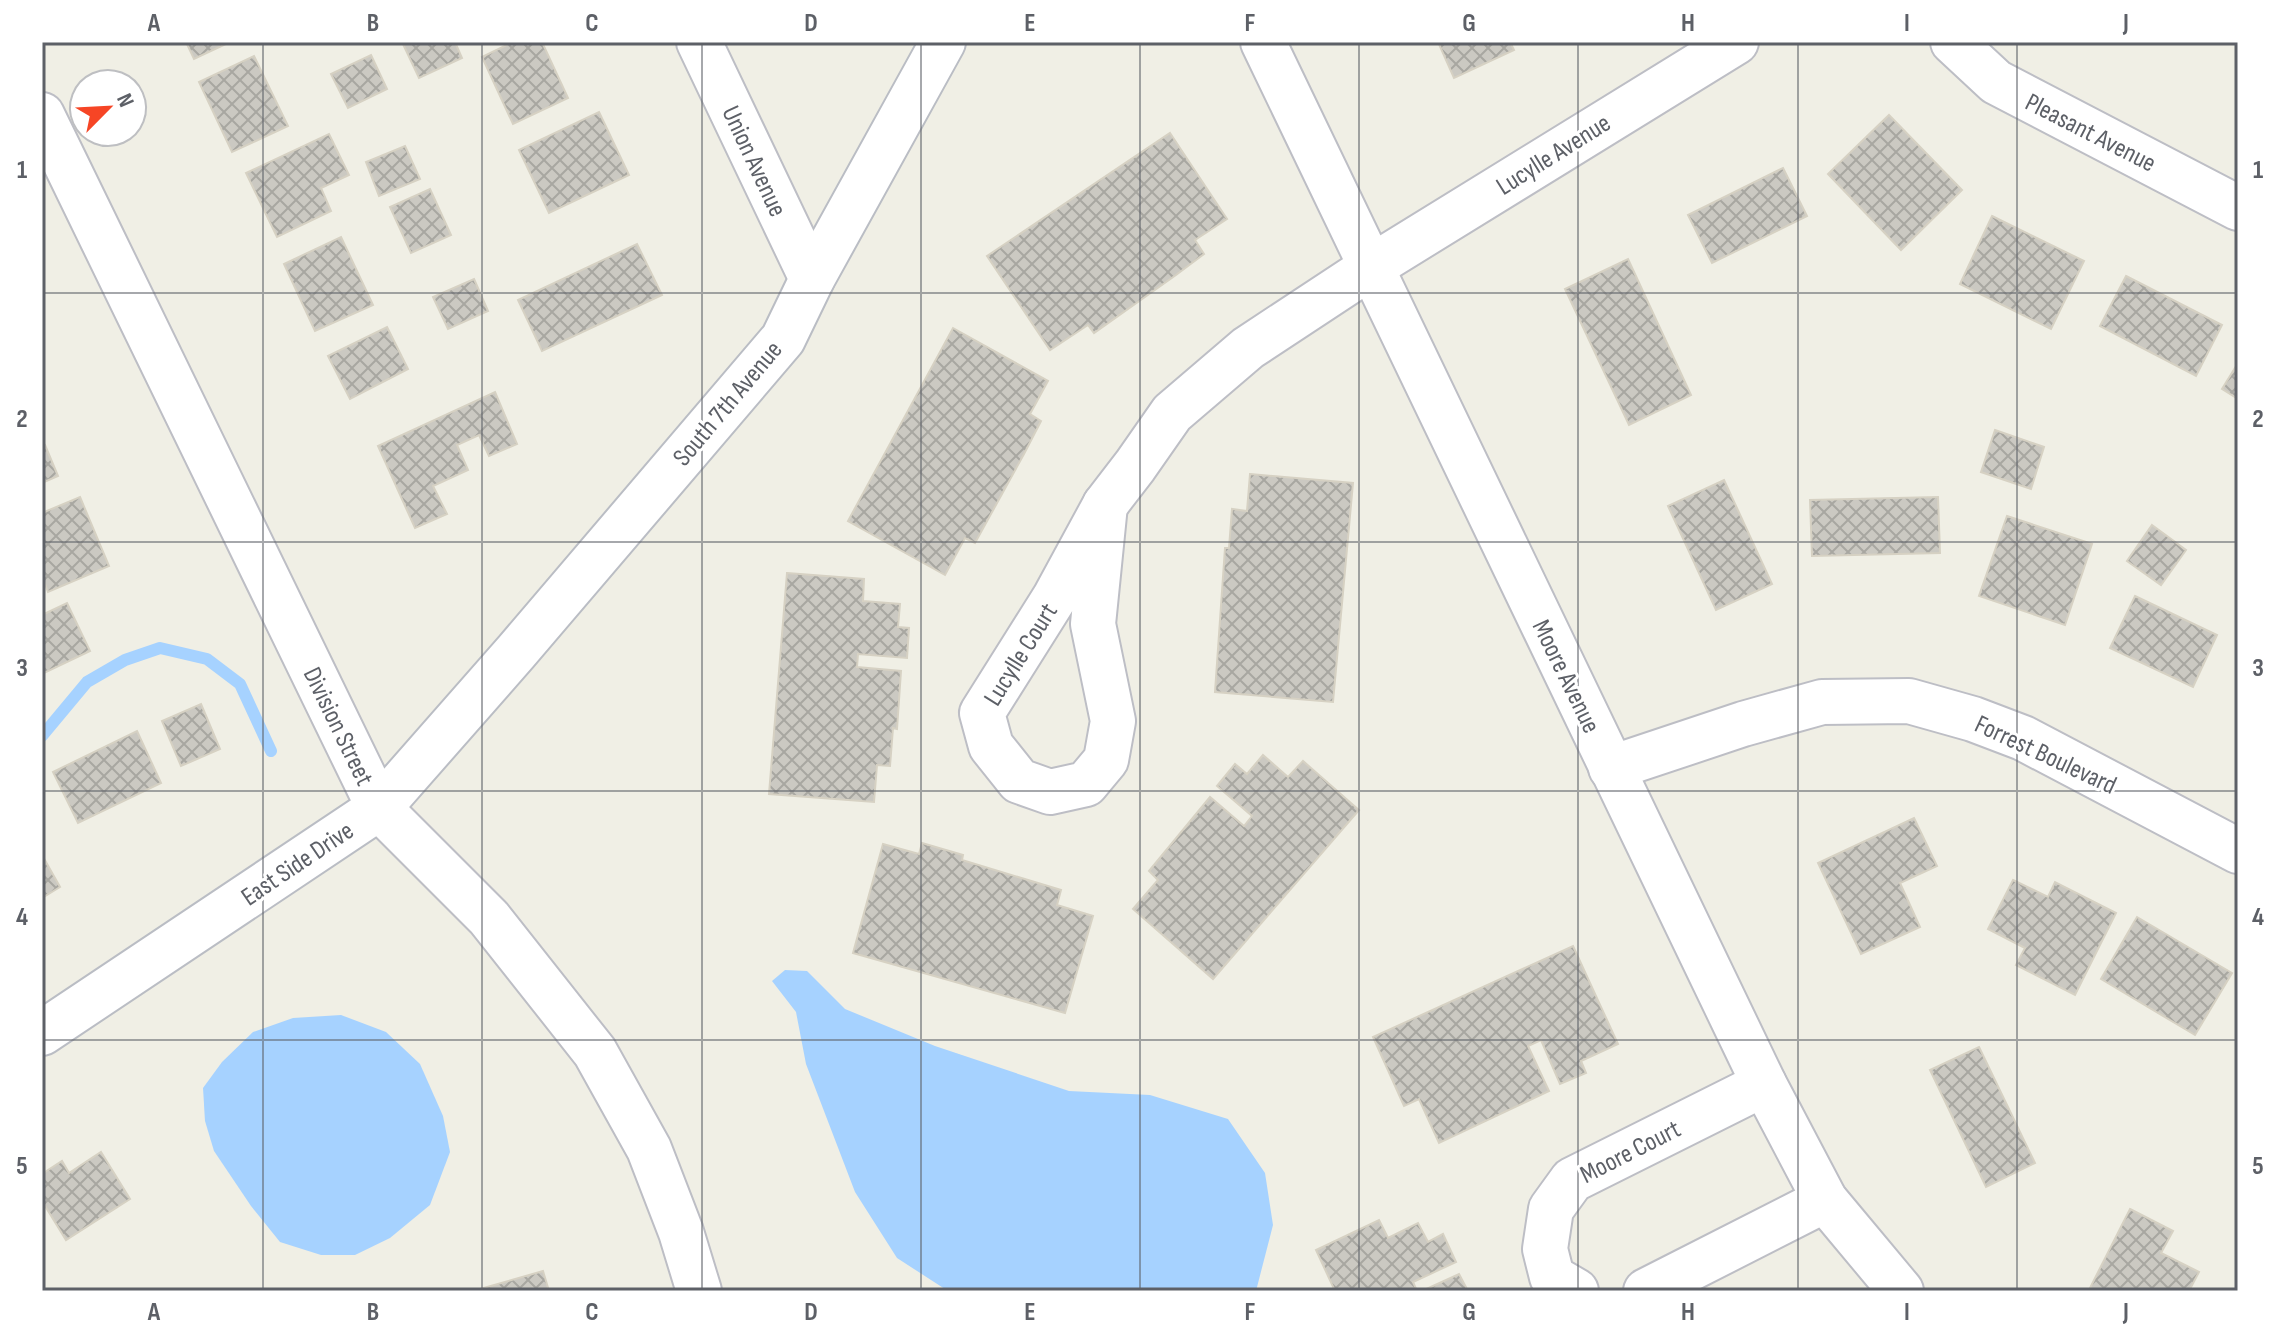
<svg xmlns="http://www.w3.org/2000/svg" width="2280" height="1333" viewBox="0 0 2280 1333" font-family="'Sofia Sans Condensed',sans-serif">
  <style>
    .water { fill: #a6d2ff }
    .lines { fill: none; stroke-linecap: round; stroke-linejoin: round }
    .stream { stroke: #a6d2ff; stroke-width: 12 }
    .building { fill: url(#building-cross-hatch); stroke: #d6d1c3; stroke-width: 2 }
    .street-casing { stroke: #bdbec5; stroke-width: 48 }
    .secondary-casing { stroke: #babdc4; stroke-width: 48 }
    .street { stroke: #fff; stroke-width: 44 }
    .secondary { stroke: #fff; stroke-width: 44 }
    .grid { fill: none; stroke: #5d6067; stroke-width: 2; stroke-opacity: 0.55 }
    .labels { text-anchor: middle; stroke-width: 6; stroke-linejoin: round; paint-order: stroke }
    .street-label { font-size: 26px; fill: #5d6067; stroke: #fff }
    .neatline { fill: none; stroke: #5d6067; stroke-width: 3 }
    .grid-label { font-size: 26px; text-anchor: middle; font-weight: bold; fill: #5d6067 }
  </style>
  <defs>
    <pattern id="building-cross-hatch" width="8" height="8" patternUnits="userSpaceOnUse" patternTransform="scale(2)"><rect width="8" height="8" fill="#cbc9c2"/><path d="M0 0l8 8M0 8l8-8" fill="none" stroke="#a8a7a1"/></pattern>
  </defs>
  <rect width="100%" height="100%" fill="#f0efe5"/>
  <!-- water -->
  <g class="water">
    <polygon points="785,970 807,971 845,1009 935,1046 1069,1091 1150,1095 1228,1119 1265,1173 1273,1225 1256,1291 948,1291 897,1258 855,1192 806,1064 796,1012 772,981"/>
    <polygon points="341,1015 386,1032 420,1064 443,1116 450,1152 430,1205 390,1238 355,1255 321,1255 280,1242 251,1206 214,1151 205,1121 203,1088 222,1062 253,1032 293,1018"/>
  </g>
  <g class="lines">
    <!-- stream -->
    <polyline class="stream" points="42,736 87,682 125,660 160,648 207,659 240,684 271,751"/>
  </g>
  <!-- building -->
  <g class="building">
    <polygon points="186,42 230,42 194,59"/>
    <polygon points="402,42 455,42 462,58 419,78"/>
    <polygon points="513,42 542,42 568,98 513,124 482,57"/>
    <polygon points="1438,42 1510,42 1514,50 1454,78"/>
    <polygon points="371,55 387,89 348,108 331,74"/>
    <polygon points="254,56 288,126 232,152 199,82"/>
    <polygon points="599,112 629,175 549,213 519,150"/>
    <polygon points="1889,115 1962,190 1901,250 1828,174"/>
    <polygon points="1170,133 1227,219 1195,240 1204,254 1176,275 1094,333 1088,325 1050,350 987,256"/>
    <polygon points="329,134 349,175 321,188 331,211 277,237 246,173"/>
    <polygon points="405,146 420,179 379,196 366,162"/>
    <polygon points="1783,168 1807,216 1712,263 1688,215"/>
    <polygon points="430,189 451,235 411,253 390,207"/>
    <polygon points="1992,216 2084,261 2051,329 1960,284"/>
    <polygon points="341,237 373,305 315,331 284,264"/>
    <polygon points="637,244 662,295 542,351 518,300"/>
    <polygon points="1628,259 1691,395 1629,425 1565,289"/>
    <polygon points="2126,276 2222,325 2196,376 2100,326"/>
    <polygon points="474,279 488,311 448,329 433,297"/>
    <polygon points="387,327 408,369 350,399 328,356"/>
    <polygon points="953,328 1048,381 1030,414 1041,421 1024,454 975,543 965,538 945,575 848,521"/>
    <polygon points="2238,363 2238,399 2222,389"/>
    <polygon points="495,392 517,444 489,456 479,435 457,445 468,470 433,486 447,514 415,528 378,446"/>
    <polygon points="1995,430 2044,447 2031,489 1981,472"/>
    <polygon points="45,445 58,476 42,483 42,446"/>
    <polygon points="1250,474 1353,483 1333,702 1215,692 1225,548 1229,548 1232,509 1247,511"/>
    <polygon points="1724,480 1772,584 1716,610 1668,506"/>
    <polygon points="80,497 109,566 48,592 42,576 42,513"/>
    <polygon points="1938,497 1940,553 1812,556 1810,500"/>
    <polygon points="2007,516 2092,544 2065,625 1979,596"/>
    <polygon points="2152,525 2186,550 2161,585 2127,561"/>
    <polygon points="787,573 864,579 863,601 900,604 898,627 909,628 907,658 858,654 857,667 901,671 897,729 893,728 890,766 877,765 874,802 769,794"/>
    <polygon points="2135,596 2217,635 2193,687 2110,648"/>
    <polygon points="67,603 90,651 42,674 42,615"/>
    <polygon points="201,704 220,749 181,766 162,721"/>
    <polygon points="137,731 161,783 78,823 53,772"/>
    <polygon points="1263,755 1288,777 1303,761 1359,810 1213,979 1133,909 1158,880 1149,871 1210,797 1244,826 1252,816 1217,786 1235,764 1247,774"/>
    <polygon points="1914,818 1937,866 1900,883 1920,927 1861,954 1818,863"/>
    <polygon points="922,843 963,855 962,860 1061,890 1057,905 1093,916 1065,1013 853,953 883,844 919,854"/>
    <polygon points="42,855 60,887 42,898"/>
    <polygon points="2013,880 2048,897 2055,882 2116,913 2075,995 2016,965 2025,948 1988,929"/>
    <polygon points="2137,917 2232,973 2195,1035 2101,979"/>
    <polygon points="1573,946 1618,1044 1581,1061 1586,1073 1560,1084 1541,1040 1528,1046 1549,1091 1439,1143 1419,1099 1404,1106 1373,1037"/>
    <polygon points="1979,1047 2035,1163 1986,1187 1930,1070"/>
    <polygon points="101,1152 130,1199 66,1240 42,1201 42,1174 62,1161 69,1173"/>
    <polygon points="2130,1209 2173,1231 2161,1253 2199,1272 2189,1291 2096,1291 2090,1288"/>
    <polygon points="1379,1220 1388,1238 1418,1223 1428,1242 1443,1234 1456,1262 1413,1282 1417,1291 1335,1291 1316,1250"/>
    <polygon points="543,1271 549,1291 473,1291"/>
    <polygon points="1459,1274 1468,1291 1422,1291"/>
  </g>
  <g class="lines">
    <!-- street casing -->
    <g class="street-casing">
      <g id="street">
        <polyline points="699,42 812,279"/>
        <polyline points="1263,42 1764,1084 1825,1200 1901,1291"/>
        <polyline points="1953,42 1996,82 2238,208"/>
        <polyline points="42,115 379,808 489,918 595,1052 649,1149 681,1232 699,1291"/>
        <polyline points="1105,505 1135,466 1172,413 1248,348 1371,267 1736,42"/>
        <polygon points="1105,505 1093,624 1113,721 1106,760 1086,784 1050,792 1019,781 991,746 982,713 1055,597"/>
        <polyline points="1611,768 1743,724 1822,702 1909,701 1973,719 2023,738 2238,851"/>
        <polyline points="1576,1291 1552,1277 1545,1249 1551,1209 1572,1180 1764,1084"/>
        <polyline points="1646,1291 1825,1200"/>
      </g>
    </g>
    <!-- secondary casing -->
    <g class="secondary-casing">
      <polyline id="secondary" points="42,1033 379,808 516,652 783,339 812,279 943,42"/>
    </g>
    <!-- street -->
    <use href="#street" class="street"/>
    <!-- secondary -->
    <use href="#secondary" class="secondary"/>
  </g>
  <!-- grid -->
  <path class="grid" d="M263,42V1291M482,42V1291M702,42V1291M921,42V1291M1140,42V1291M1359,42V1291M1578,42V1291M1798,42V1291M2017,42V1291M42,293H2238M42,542H2238M42,791H2238M42,1040H2238"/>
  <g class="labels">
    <!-- street labels -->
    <g class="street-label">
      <text transform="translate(2091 132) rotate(27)" y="9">Pleasant Avenue</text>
      <text transform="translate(1553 154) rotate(-32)" y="9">Lucylle Avenue</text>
      <text transform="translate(755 161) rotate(65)" y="9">Union Avenue</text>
      <text transform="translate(727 403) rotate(-50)" y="9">South 7th Avenue</text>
      <text transform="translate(1020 654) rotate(-58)" y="9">Lucylle Court</text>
      <text transform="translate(1567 676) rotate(64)" y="9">Moore Avenue</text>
      <text transform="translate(339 726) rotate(64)" y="9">Division Street</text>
      <text transform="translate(2046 754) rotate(25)" y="9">Forrest Boulevard</text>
      <text transform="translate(297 863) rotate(-34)" y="9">East Side Drive</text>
      <text transform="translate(1630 1151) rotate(-27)" y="9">Moore Court</text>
    </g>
  </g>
  <!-- border -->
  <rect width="2280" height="1333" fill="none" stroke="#ffffff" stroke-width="88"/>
  <!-- north arrow -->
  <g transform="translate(108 108) rotate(66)"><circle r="38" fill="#ffffff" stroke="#bebfc2" stroke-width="2"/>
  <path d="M0-6L14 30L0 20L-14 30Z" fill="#f64525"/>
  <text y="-12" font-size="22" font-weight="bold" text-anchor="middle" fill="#5d6067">N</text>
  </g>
  <rect x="44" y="44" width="2192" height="1245" class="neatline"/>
  <g class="grid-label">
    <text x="154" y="31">A</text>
    <text x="373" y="31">B</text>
    <text x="592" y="31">C</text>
    <text x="811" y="31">D</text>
    <text x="1030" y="31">E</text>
    <text x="1250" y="31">F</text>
    <text x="1469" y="31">G</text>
    <text x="1688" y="31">H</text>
    <text x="1907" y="31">I</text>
    <text x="2126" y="31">J</text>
    <text x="22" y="178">1</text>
    <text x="2258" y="178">1</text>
    <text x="22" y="427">2</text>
    <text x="2258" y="427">2</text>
    <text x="22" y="676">3</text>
    <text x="2258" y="676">3</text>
    <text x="22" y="925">4</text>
    <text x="2258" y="925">4</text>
    <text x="22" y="1174">5</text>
    <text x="2258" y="1174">5</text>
    <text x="154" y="1320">A</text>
    <text x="373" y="1320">B</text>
    <text x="592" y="1320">C</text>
    <text x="811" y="1320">D</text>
    <text x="1030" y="1320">E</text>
    <text x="1250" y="1320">F</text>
    <text x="1469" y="1320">G</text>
    <text x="1688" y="1320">H</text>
    <text x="1907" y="1320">I</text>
    <text x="2126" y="1320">J</text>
  </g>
</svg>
